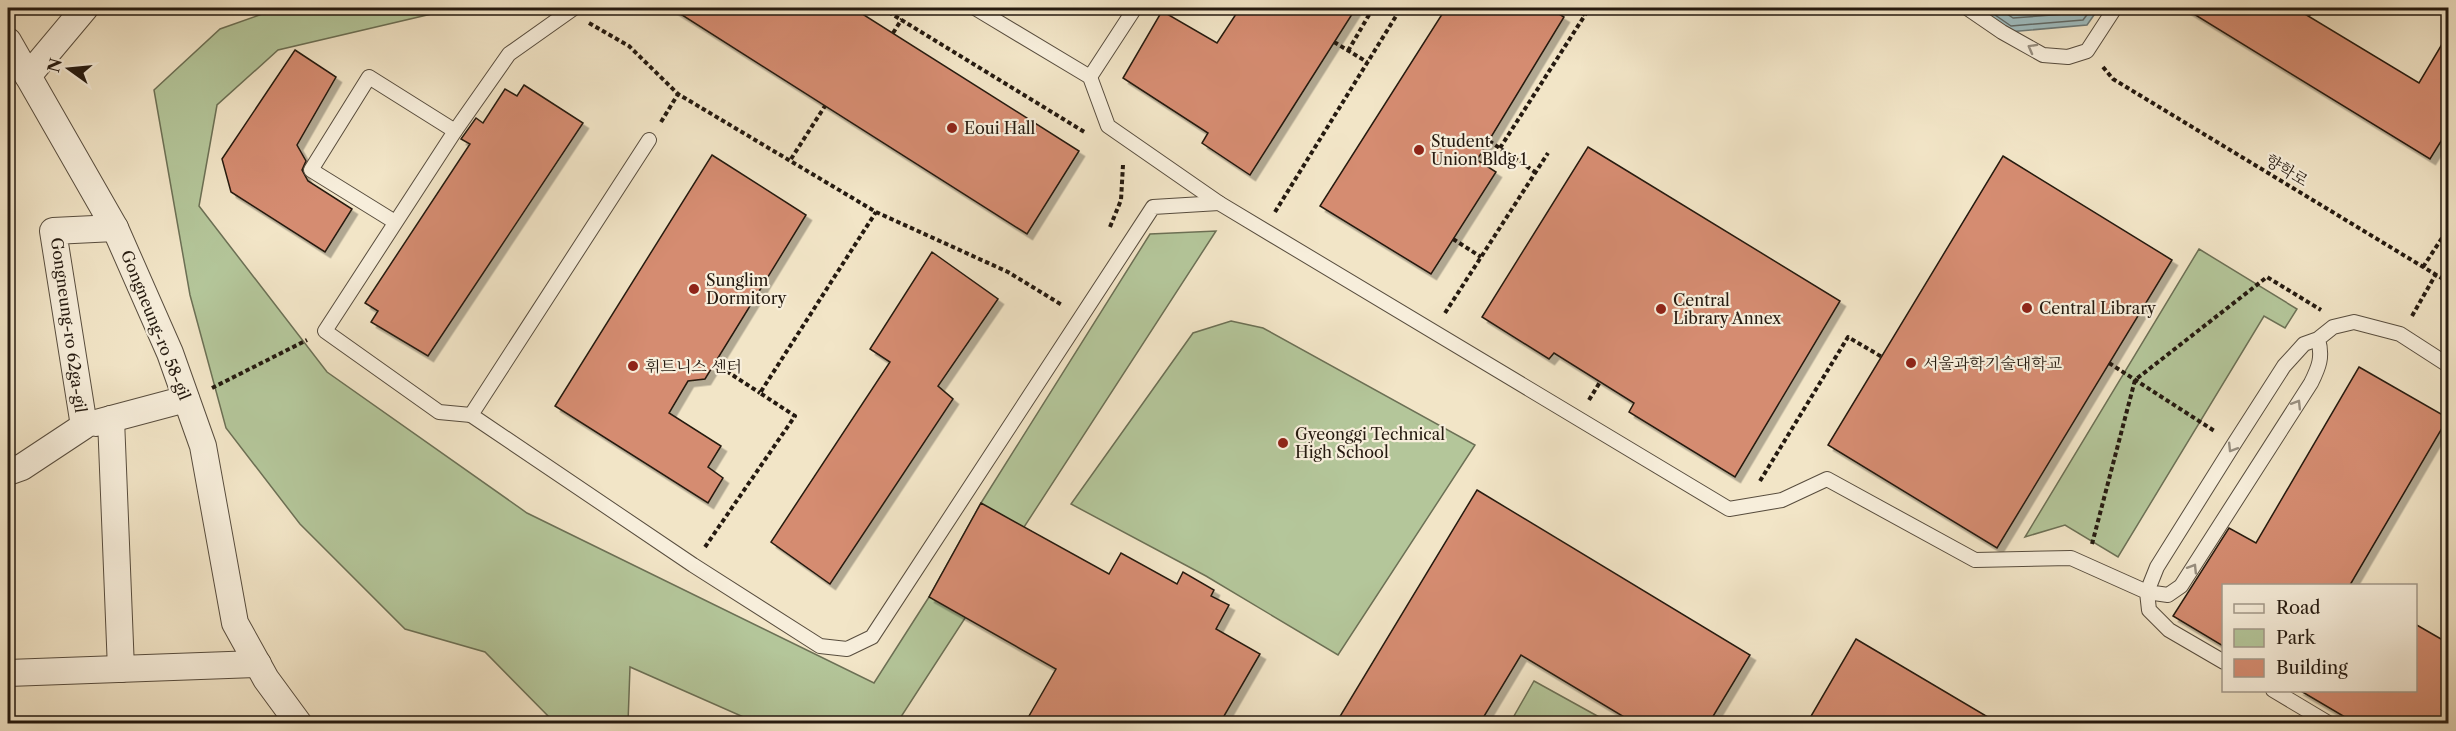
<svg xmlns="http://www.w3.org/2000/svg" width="2456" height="731" viewBox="0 0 2456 731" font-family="'Libre Caslon Text','Noto Serif KR',serif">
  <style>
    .green { fill: #b4c69a; stroke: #6c7055; stroke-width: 1.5 }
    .water { fill: #9fbcbf; stroke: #6e7b79; stroke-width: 1.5 }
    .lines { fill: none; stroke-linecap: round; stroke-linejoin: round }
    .shore { stroke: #626b68; stroke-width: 1.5 }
    .building { fill: #d58c71; stroke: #251a10; stroke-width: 1.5; filter: url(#shadow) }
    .service-casing { stroke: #584d3e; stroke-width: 16 }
    .minor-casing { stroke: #584d3e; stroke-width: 28 }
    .path { stroke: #251a10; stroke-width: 4; stroke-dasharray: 4.5 3; stroke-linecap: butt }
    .service { stroke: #f7eedb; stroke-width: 14 }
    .minor { stroke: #f7eedb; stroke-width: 26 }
    .oneway { stroke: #988f80 }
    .poi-dot { fill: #8f2418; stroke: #f7eedb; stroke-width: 2 }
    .labels { text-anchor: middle; stroke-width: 4.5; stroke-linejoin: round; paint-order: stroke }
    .poi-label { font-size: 16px; fill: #251a10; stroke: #f7eedb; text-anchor: start }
    .street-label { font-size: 16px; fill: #251a10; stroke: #f7eedb }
  </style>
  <defs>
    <filter id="shadow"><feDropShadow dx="5.5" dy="5.5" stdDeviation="0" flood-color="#0004"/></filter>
  </defs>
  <rect width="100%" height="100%" fill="#f2e5c7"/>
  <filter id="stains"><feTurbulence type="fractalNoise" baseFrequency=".00333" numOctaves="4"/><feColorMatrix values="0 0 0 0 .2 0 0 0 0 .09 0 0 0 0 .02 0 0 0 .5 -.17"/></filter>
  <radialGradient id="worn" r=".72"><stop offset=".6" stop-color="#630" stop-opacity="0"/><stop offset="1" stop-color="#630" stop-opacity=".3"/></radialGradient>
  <!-- green -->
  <g class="green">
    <polygon points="279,8 457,8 278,50 217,105 199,206 327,372 527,513 874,683 929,597 981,503 1150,234 1216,231 897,723 757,723 630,667 628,723 555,723 485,652 405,629 300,524 226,428 190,295 154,90 220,29"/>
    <polygon points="2199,249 2297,309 2285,328 2264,316 2118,557 2065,525 2025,537"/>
    <polygon points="1231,321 1263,328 1475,445 1338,655 1206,576 1071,504 1193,333"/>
    <polygon points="1534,681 1610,723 1510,723"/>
  </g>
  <!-- water -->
  <polygon class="water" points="1975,8 2099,8 2087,25 2008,32"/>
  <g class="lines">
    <!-- shore -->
    <g class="shore">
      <polyline points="1985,8 2011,26 2083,20 2092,8"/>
      <polyline points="1998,8 2013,18 2078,13 2083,8"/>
    </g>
  </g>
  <!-- building -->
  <g class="building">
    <polygon points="671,8 853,8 1079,151 1027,234"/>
    <polygon points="1240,8 1356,8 1250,175 1202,143 1208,133 1123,78 1162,11 1217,43"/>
    <polygon points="1446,8 1549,8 1564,17 1477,160 1496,172 1431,274 1320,206"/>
    <polygon points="2184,8 2295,8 2419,83 2448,34 2448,130 2430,159"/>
    <polygon points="295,50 336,77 297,145 306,161 302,170 308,181 352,209 325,252 231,192 222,159"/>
    <polygon points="524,85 583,123 428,356 371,322 378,311 365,303 470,144 461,139 476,118 483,123 505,89 517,96"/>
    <polygon points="1588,147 1840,301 1735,477 1629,412 1634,403 1554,353 1549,359 1482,317"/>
    <polygon points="712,155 806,215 705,379 688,381 669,413 721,446 708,467 723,478 708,503 555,406"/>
    <polygon points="2003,156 2172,260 1997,548 1828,445"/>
    <polygon points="932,252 998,299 938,386 953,399 830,584 771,542 890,362 870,349"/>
    <polygon points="2359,367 2448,418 2350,585 2223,585 2223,646 2173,616 2229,528 2256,543"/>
    <polygon points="1477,490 1750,655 1709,723 1634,723 1521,655 1480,723 1336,723"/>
    <polygon points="981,503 1109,574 1121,553 1177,584 1183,572 1214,590 1211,596 1229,605 1216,629 1260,654 1220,723 1025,723 1056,669 929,597"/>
    <polygon points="2415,624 2448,643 2448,723 2355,723 2299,690 2415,690"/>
    <polygon points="1856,639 1998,723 1807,723"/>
  </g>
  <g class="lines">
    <!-- service casing -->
    <g class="service-casing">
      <g id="service">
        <polyline points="975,8 1090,77 1108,126 1219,203 1729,509 1782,500 1827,479 1975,560 2071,558 2147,592 2149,610 2169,630 2224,662"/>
        <polyline points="1967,8 2002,32 2043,55 2068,57 2087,51 2115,8"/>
        <polyline points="1090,77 1135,8"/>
        <polyline points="649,140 471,415 693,565 820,646 847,649 872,637 1153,207 1219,203"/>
        <polyline points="395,222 311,170 369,77 455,131"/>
        <path d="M2318,339C2323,357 2319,367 2311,383L2181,586L2168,595L2147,592L2157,567L2234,444L2284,366L2304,344L2318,339L2333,327L2354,322L2400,334L2448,365"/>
        <polyline points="471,415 439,412 325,331 455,131 509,54 574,8"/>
        <polyline points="2273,690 2330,724"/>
      </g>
    </g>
    <!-- minor casing -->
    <g class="minor-casing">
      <g id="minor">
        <polyline points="8,41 115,228 170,353 203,446 235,623 266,679 299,724"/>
        <polyline points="28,76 85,8"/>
        <polyline points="111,419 121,669"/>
        <polyline points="96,423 186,399"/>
        <polyline points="8,472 22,467 84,426 53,231 115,228"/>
        <polyline points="8,673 258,664"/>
      </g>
    </g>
    <!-- path -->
    <g class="path">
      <polyline points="882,8 1086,133"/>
      <polyline points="2308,15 2318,8"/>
      <polyline points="589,23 629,46 678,94 876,212 1008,272 1062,305"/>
      <polyline points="893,33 902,19"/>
      <polyline points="1334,42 1367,62"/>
      <polyline points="1348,51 1373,8"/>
      <polyline points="2103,67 2113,79 2448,282"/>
      <polyline points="661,122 678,94"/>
      <polyline points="1489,141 1535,172"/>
      <polyline points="1500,148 1585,15 1575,8"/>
      <polyline points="791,159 825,106"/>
      <polyline points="1275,212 1401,8"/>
      <polyline points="1110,227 1121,200 1123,165"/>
      <polyline points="1453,239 1481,257"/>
      <polyline points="2423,267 2448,229"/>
      <polyline points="1445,313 1548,153"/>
      <polyline points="2412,316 2436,274"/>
      <polyline points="714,363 760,393"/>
      <polyline points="2109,363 2216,432"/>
      <polyline points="212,388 307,340"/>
      <polyline points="1589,400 1600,382"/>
      <polyline points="1760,481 1848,337 1882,357"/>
      <polyline points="2092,544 2135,380 2267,277 2321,310"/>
      <polyline points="705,547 795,416 760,393 876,212"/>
    </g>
    <!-- service -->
    <use href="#service" class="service"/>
    <!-- minor -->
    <use href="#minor" class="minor"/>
  </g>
  <!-- one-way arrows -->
  <defs><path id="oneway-chevron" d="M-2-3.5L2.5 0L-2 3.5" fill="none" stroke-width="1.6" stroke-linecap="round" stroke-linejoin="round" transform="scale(1.5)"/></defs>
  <g class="oneway">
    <use href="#oneway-chevron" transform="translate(2032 48) rotate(-151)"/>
    <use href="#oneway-chevron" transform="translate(2297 404) rotate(-58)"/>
    <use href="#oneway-chevron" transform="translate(2232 448) rotate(122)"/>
    <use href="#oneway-chevron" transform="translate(2193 568) rotate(-58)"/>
  </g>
  <!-- markers -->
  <g class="poi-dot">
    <circle cx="952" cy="128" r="6"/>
    <circle cx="1419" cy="150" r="6"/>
    <circle cx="694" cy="289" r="6"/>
    <circle cx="2027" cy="308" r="6"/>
    <circle cx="1661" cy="309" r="6"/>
    <circle cx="1911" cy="363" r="6"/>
    <circle cx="633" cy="366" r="6"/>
    <circle cx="1283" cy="443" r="6"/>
  </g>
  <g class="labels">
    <!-- poi labels -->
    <g class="poi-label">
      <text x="964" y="134">Eoui Hall</text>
      <text x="1431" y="147">Student<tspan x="1431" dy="18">Union Bldg 1</tspan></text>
      <text x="706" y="286">Sunglim<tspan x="706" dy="18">Dormitory</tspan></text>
      <text x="1673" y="306">Central<tspan x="1673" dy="18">Library Annex</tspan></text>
      <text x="2039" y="314">Central Library</text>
      <text x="1923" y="369">서울과학기술대학교</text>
      <text x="645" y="372">휘트니스 센터</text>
      <text x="1295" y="440">Gyeonggi Technical<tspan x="1295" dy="18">High School</tspan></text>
    </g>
    <!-- street labels -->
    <g class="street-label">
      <text transform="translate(2287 170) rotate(31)" y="6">향학로</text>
      <text transform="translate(69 325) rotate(82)" y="6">Gongneung-ro 62ga-gil</text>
      <text transform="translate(156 325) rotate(68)" y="6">Gongneung-ro 58-gil</text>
    </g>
  </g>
  <!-- margin -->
  <rect width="2456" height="731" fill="none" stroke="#f2e5c7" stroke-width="30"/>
  <rect x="9" y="9" width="2438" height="713" fill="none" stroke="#251a10" stroke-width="3"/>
  <rect x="15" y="15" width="2426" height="701" fill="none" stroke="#251a10" stroke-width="1.5"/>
  <!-- legend -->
  <rect x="2222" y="584" width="195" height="108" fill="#f7eedb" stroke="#a3998a" stroke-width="1.5"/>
  <rect x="2234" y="604" width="30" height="9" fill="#f7eedb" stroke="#a3998a" stroke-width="1.5"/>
  <text x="2276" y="614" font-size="18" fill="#251a10">Road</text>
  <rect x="2234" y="629" width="30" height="18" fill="#b4c69a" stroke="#a3998a" stroke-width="1.5"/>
  <text x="2276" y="644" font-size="18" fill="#251a10">Park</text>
  <rect x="2234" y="659" width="30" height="18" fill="#d58c71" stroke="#a3998a" stroke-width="1.5"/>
  <text x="2276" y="674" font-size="18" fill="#251a10">Building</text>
  <!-- north arrow -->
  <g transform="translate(69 69) rotate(285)" stroke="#f7eedb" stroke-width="4.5" paint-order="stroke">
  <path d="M0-4.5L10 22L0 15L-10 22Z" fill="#251a10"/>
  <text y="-9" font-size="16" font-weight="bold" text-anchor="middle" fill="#251a10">N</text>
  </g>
  <rect width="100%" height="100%" filter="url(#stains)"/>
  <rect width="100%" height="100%" fill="url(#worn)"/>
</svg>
